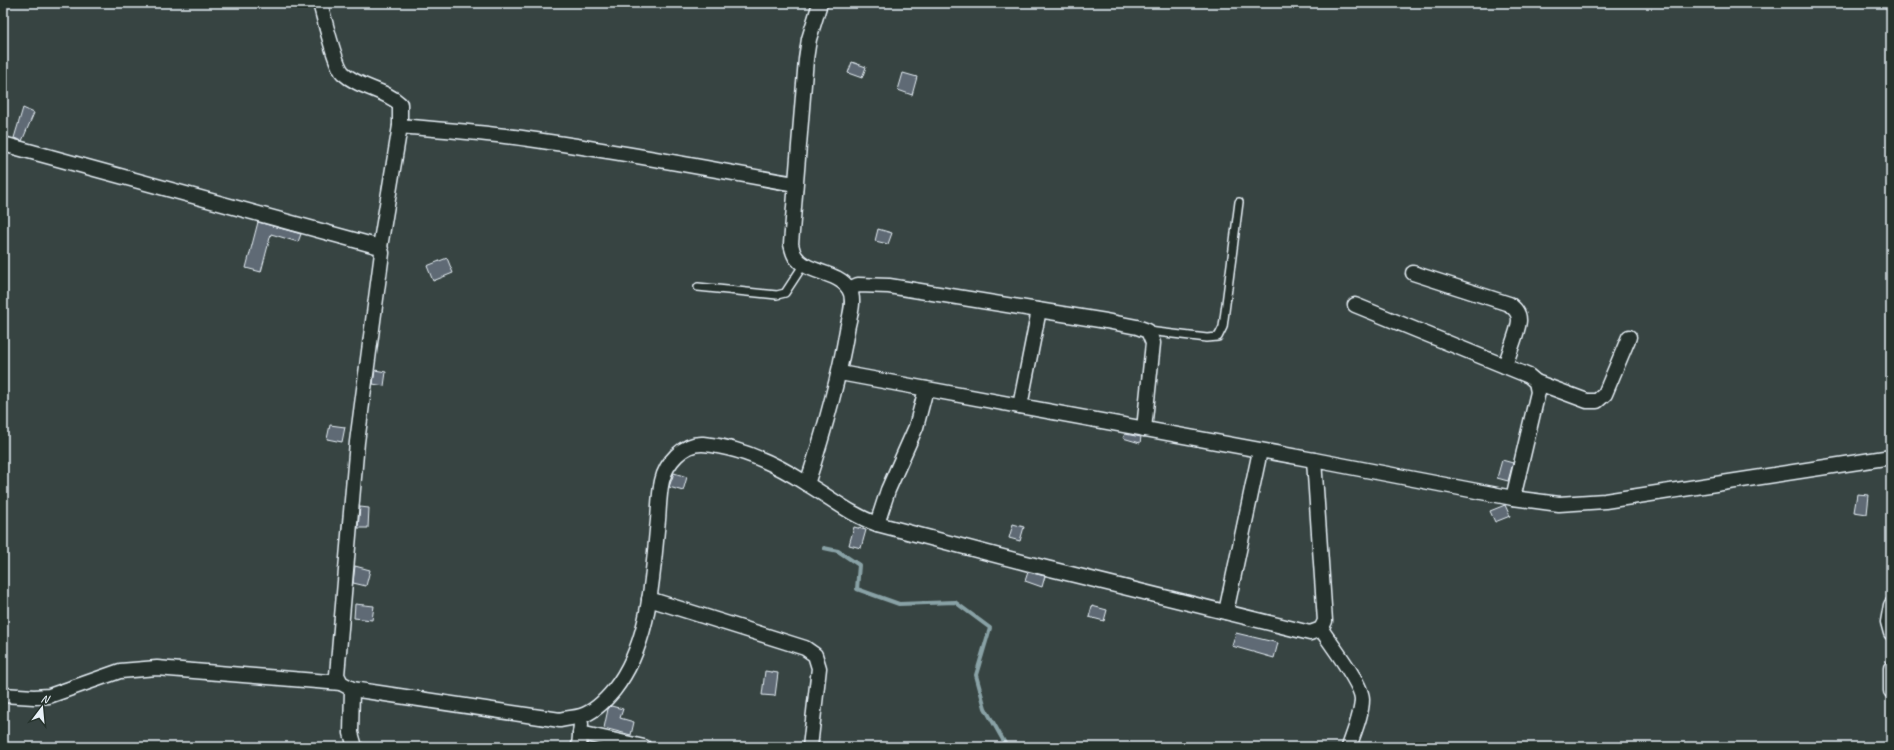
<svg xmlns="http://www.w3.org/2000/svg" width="1894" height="750" viewBox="0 0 1894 750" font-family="Caveat,sans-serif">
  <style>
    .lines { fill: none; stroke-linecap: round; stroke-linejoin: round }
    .stream { stroke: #89a2a6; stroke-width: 4 }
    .building { fill: #5f6a74; stroke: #e8f1f8 }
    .service-casing { stroke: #e8f1f8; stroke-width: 10 }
    .minor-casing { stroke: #e8f1f8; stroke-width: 17 }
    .service { stroke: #26332d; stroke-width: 7 }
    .minor { stroke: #26332d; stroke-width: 14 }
  </style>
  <rect width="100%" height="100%" fill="#374442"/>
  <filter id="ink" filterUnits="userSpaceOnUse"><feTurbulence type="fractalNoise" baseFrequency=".025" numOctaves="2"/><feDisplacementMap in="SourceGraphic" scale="8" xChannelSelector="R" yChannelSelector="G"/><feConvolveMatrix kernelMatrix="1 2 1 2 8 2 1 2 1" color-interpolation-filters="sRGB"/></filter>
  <g filter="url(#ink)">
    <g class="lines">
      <!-- stream -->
      <polyline class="stream" points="824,548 838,551 859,565 857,589 899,604 955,602 990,628 976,675 985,708 1007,747"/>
    </g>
    <!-- building -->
    <g class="building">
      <polygon points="852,62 866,67 862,78 848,73"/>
      <polygon points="903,73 917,77 912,95 898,90"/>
      <polygon points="23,108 34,113 22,141 14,138"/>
      <polygon points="258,222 301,234 298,242 271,234 261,272 246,268"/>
      <polygon points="878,229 892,233 888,244 875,241"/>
      <polygon points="447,258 453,273 433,281 427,266"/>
      <polygon points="375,370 386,372 384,386 373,384"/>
      <polygon points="330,425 345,427 342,442 327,439"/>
      <polygon points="1125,434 1141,437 1140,443 1123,438"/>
      <polygon points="1502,460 1513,463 1508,481 1497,478"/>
      <polygon points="674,473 687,477 683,491 669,487"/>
      <polygon points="1857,494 1869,495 1867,514 1854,512"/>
      <polygon points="1505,505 1510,516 1495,522 1490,511"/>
      <polygon points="360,507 369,508 368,528 358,528"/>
      <polygon points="1013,524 1024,527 1020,541 1009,538"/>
      <polygon points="854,527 866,530 861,548 849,545"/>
      <polygon points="355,566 370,570 366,586 353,583"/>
      <polygon points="1028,572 1045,576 1042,587 1025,581"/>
      <polygon points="355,604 374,606 372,620 354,618"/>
      <polygon points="1092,606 1107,610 1104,621 1089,617"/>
      <polygon points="1236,633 1278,643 1274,658 1232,646"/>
      <polygon points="765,671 778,673 775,696 762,695"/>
      <polygon points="611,706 623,709 620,718 634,722 631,735 604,728 608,709"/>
    </g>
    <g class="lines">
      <!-- service casing -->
      <g class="service-casing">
        <g id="service">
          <polyline points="698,287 777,295 785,293 804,264"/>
          <polyline points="1148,331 1207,338 1218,337 1223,327 1239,202"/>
        </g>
      </g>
      <!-- minor casing -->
      <g class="minor-casing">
        <g id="minor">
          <path d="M320,3C324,17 335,65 343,73C359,88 384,89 400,104V126L380,247"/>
          <path d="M400,126C446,130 491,133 536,140C623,152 709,169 795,184"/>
          <path d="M3,144L380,247L382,253L357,442L337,675L341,683L352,689L560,720C567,718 574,718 581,716C594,712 605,701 614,690C651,643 652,578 658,520C659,508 659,494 662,481C666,463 683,443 703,444C741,447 776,464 807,484C831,498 851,515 877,524L1026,563L1310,633L1321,629L1325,621L1314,460L1513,498L1559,504L1605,501L1891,457"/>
          <path d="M1413,273L1509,304C1514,308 1519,312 1519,320C1519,330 1508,355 1505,366"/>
          <polyline points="849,289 858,285 889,286 1106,321 1137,327 1148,331 1153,343 1144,429"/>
          <polyline points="1355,305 1529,376 1536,382 1538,392 1513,498"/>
          <polyline points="840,373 1314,460"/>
          <polyline points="1536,382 1587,401 1597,401 1605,394 1629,337"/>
          <polyline points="1020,406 1039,310"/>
          <path d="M807,484C824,432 838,384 847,330C849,318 856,300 849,289C837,270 806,274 795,256C793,253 792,248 791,244L806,59L809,39L820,3"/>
          <polyline points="877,524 888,490 916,427 926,389"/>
          <polyline points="649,599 805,648 815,655 819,668 810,747"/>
          <polyline points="1891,605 1888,622 1891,633"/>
          <polyline points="1226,612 1260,451"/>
          <path d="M1321,629C1330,643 1362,684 1362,699C1362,714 1354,732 1349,747"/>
          <polyline points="1891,668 1891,691"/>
          <polyline points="352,689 351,733 355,747"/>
          <polyline points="3,695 34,697 49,696 120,671 157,668 341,683"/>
          <polyline points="580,733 644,747"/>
          <polyline points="579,747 581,724"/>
        </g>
      </g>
      <!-- service -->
      <use href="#service" class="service"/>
      <!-- minor -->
      <use href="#minor" class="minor"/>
    </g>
  </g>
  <!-- margin -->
  <rect width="1894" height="750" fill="none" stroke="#26332d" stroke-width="16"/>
  <rect x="8" y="8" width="1878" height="734" fill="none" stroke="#e8f1f8" stroke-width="1.5" filter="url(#ink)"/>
  <!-- north arrow -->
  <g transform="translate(42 708) rotate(16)" stroke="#26332d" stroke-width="3" paint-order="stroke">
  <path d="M0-3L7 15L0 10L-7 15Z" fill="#e8f1f8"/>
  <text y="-6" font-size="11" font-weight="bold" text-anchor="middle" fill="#e8f1f8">N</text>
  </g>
</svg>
